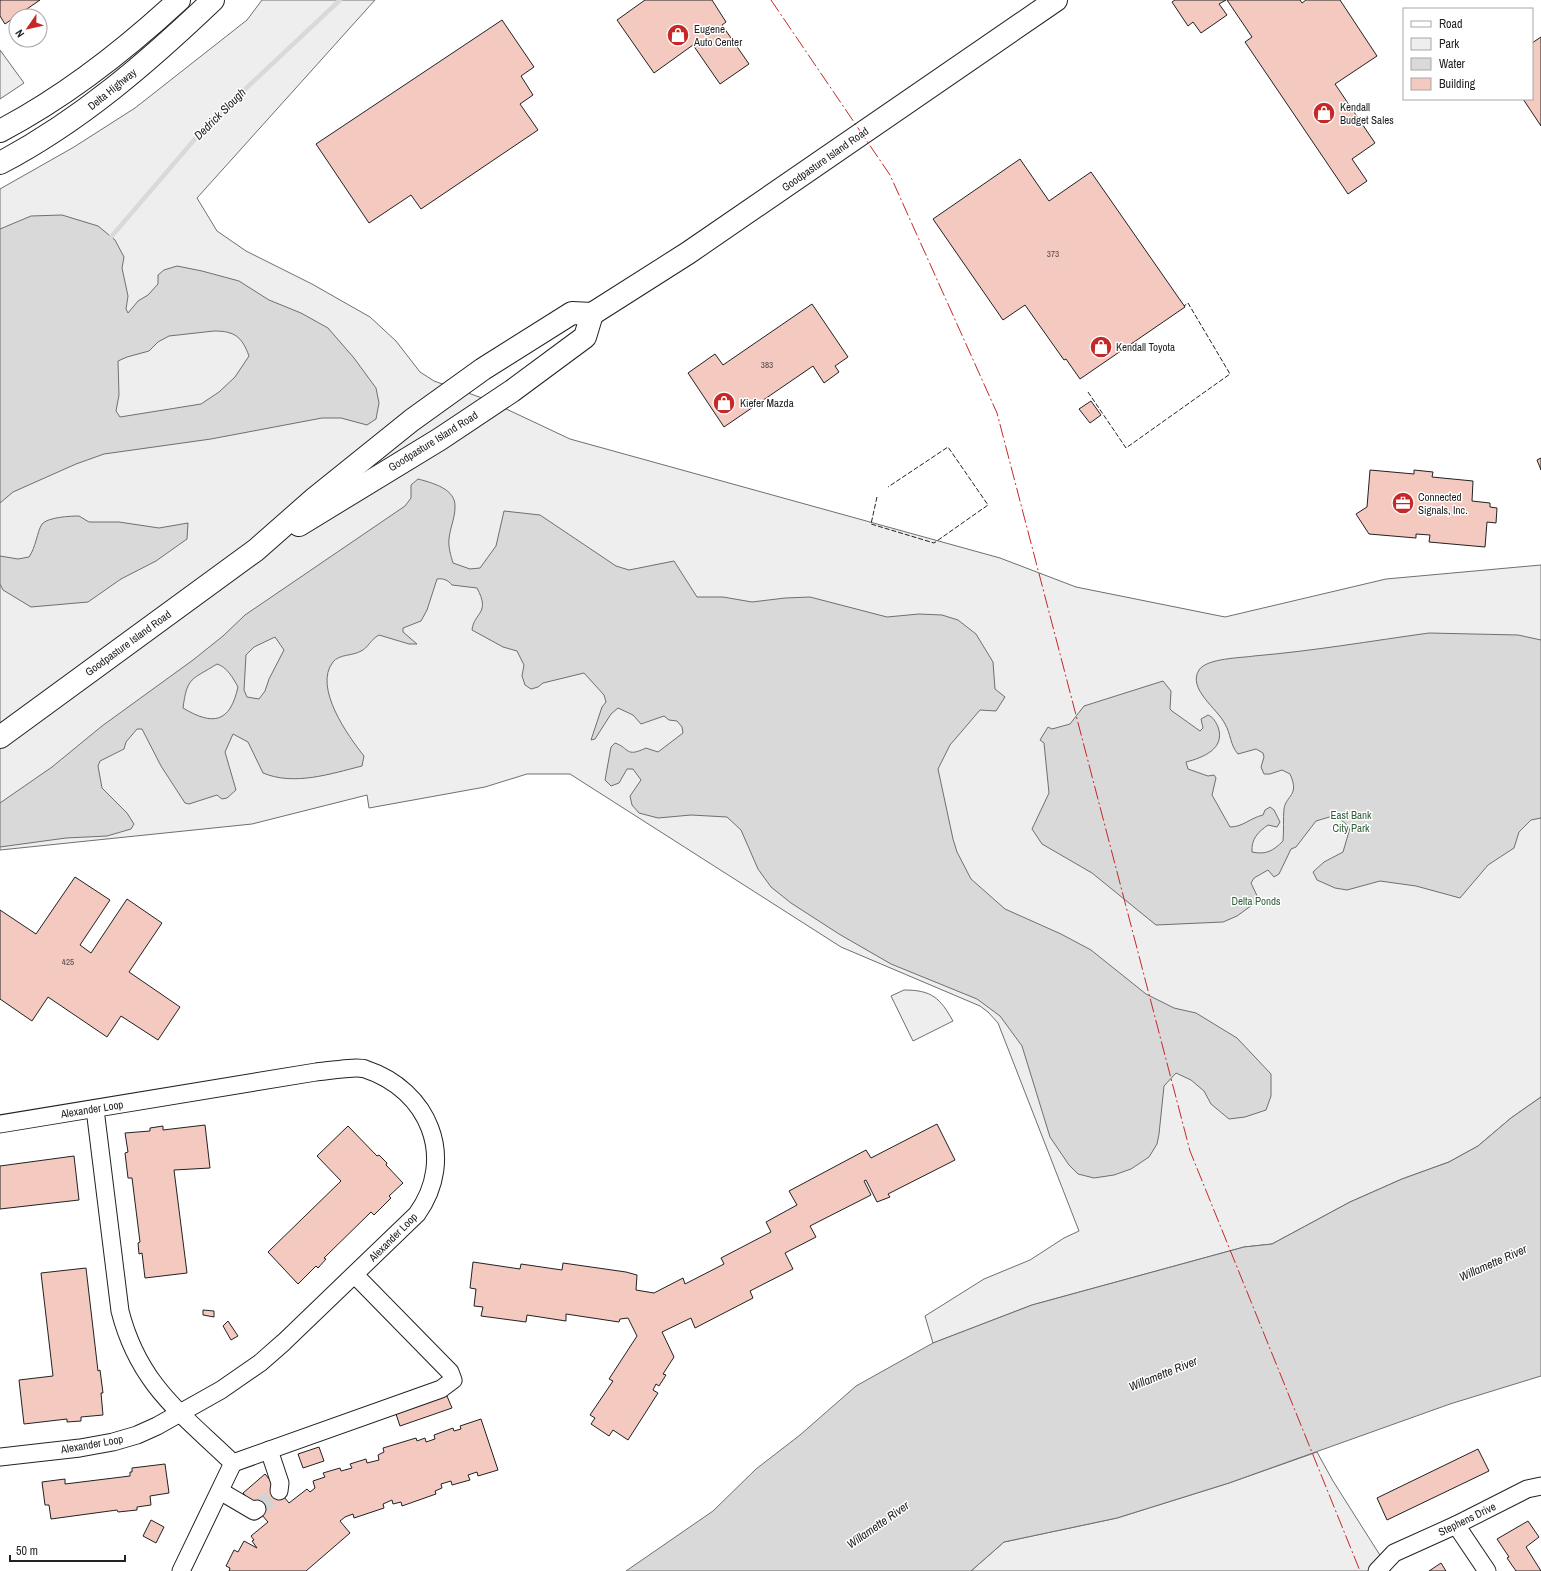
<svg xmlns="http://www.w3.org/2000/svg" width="1541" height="1571" viewBox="0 0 1541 1571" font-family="'Archivo Narrow',sans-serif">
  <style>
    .green { fill: #eee; stroke: #6f6f6f }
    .water { fill: #d9d9d9; stroke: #6f6f6f; fill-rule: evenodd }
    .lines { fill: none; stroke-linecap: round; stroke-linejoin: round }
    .stream { stroke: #d9d9d9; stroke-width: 4.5 }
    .building { fill: #f3c9c0; stroke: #222 }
    .minor-tunnel { stroke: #d3d3d3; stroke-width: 17; stroke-dasharray: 17 8; stroke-linecap: butt }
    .minor-casing { stroke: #222; stroke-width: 19 }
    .major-casing { stroke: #222; stroke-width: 24 }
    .highway-casing { stroke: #222; stroke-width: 24 }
    .minor { stroke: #fff; stroke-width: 17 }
    .major { stroke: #fff; stroke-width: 22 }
    .highway { stroke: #fff; stroke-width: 22 }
    .fence { stroke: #222; stroke-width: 1; stroke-dasharray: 5 2; stroke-linecap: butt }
    .power { stroke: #c62828; stroke-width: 1; stroke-dasharray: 14 3 2 3; stroke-linecap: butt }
    .labels { text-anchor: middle; stroke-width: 3; stroke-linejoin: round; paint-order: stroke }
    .number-label { font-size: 9px; fill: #564c4a }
    .poi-label { font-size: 11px; fill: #222; stroke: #fff; text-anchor: start }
    .street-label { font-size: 11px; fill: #222; stroke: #fff }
    .park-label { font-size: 11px; fill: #2f5e38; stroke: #fff }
    .water-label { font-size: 12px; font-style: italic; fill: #222; stroke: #fff }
  </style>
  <rect width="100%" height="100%" fill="#fff"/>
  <!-- green -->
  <g class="green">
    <polygon points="262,0 375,0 197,198 217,231 246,251 312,284 370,317 396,341 420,372 434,381 485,399 570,439 1000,558 1076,587 1225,617 1386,579 1541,565 1541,1097 1511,1118 1478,1146 1449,1162 1402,1179 1350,1202 1272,1244 1244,1247 1032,1305 933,1343 925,1316 984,1279 1030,1260 1064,1238 1079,1231 998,1023 988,1012 980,1006 841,947 570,774 527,774 485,787 369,808 367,795 252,824 0,850 0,189 74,147 135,108 247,20"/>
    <polygon points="0,50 24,83 0,99"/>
    <path d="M904,990C932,990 940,998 953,1021L913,1041L891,996Z"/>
    <polygon points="1317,1452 1333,1481 1390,1571 971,1571 1004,1542 1117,1518 1229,1483"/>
  </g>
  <!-- water -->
  <g class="water">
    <path d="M62,215L98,226L115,240L124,257L122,268L128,296L126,309L128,313L138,301L148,295L158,284V275L164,270L177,266L202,271L239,281L269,300L301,313L328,328L354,358L376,388L379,403L376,419L367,425L341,418H322L211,439L104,454L76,464L13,492L0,503V229L31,216ZM214,331C235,331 242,337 249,356L235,377L219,392L201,404L120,417L116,411L119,395L118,361L127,357L149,351L158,342L169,336Z"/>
    <path d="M418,479C433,483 456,489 455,507C455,518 450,528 449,539C448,547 451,556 453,563L470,569L480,568L496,546L504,511L540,515L616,566L629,570L674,561L697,597H723L752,602L785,598L810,597L887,617L919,614L942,615L958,620L976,634L993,662L995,689L1005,697L996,711L980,710L950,745L938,769L953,839L957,852L971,879L1005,909L1061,934L1091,950L1146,994L1174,1008L1196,1013L1237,1038L1271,1074V1096L1266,1110L1245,1117L1229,1119L1211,1104L1204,1091L1191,1080L1176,1073L1164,1086L1159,1134L1157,1144L1149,1157L1131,1169L1114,1175L1094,1178L1078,1174L1069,1165L1050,1137L1022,1046L1000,1016L977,999L891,964L839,934L791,903L771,887L758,869L741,830L727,817L691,815L658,818L639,813L632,805L630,796L641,780L633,769H627L619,783L611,786L605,780L611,747L615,743C630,748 625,758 646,748L658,752L683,733L682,727L677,721L669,720L664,716L641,724L633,715L618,708L611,714L595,739L591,740L602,707L606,702L604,695L584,673L543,683L538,687L531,689L525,685L522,676L524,665L517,651L503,647L472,630C474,612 491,614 477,588L452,585C448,580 443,578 437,579L427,610L421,621L403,628V632L417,644H409L379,635C370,640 368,648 361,651C353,656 339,654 333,662C313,687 348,736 364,756L362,766C330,774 294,786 263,773L248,742L233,734L225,752L236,790L227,798L222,799L217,795L189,804L185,803L161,766L142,729H137L126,742L124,749L100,761L98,766L102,788L127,813L134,824L131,829L107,836L66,838L0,847V803L52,767L102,726L193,660L223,636L245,615L405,506L411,498V485ZM275,637L284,650L269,679L265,691L259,699L247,697L244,690L246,655L254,647ZM217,664C227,667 233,678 238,687C230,723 213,726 183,708C187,676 192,680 217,664Z"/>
    <path d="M79,516L89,522H119L159,528L188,523L187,539L156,561L121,579L88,602L31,607L3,590L0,584V556L18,559L29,557C36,547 37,532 42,524C48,517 71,516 79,516Z"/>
    <path d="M1429,633L1518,635L1541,640V818L1531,820L1519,832L1514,848L1488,865L1460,898L1416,886L1380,881L1347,890L1335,888L1317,880L1313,872L1324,862L1343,852L1350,828L1336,815L1316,821L1296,847L1291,849L1279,874L1274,877L1268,870L1254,878L1251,883L1259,900L1237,916L1223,922L1156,925L1092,873L1042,844L1032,829L1049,793L1044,743L1040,740L1048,727L1052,729L1070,724L1084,706L1163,681L1171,691L1170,709L1172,711L1200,731L1203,728L1201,719L1208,715C1213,717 1216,722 1218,727C1226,749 1202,758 1186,762L1188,769L1208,776L1214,775L1216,778L1212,795L1230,827C1243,827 1250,818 1263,815L1265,810L1270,807L1274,810L1280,822L1277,827L1268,825C1258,832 1251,839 1252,852C1266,855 1273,851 1283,841C1284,830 1283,819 1284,809C1286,795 1300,796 1290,774L1282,770L1270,774H1264L1261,767L1264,757L1263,753L1256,749L1238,754C1230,745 1231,734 1225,724C1218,709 1187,689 1199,670C1207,658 1241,658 1254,656C1313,651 1371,641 1429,633Z"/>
    <polygon points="1541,1097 1541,1376 1450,1404 1229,1483 1117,1518 1004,1542 971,1571 626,1571 713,1511 756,1469 800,1435 856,1386 933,1343 1032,1305 1244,1247 1272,1244 1350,1202 1402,1179 1449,1162 1478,1146 1511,1118"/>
  </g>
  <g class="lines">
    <!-- stream -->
    <polyline class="stream" points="111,237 207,125 340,0"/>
  </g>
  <!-- building -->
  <g class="building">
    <polygon points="0,0 40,0 5,24 0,16"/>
    <polygon points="645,0 712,0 726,22 722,25 749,64 720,84 693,45 654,73 617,20"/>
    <polygon points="1175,0 1226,0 1219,4 1227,15 1201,33 1193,22 1188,26 1172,2"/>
    <polygon points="1227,0 1300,0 1302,3 1306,0 1340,0 1377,56 1335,84 1375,143 1352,159 1367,181 1348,194 1245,42 1252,37"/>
    <polygon points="502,20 534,67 521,76 533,95 520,104 538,130 421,209 411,195 369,223 316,144"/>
    <polygon points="1541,37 1541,126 1523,99 1532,99 1532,43"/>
    <polygon points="1020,159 1049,201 1091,172 1185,307 1080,379 1066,359 1064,360 1025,305 1003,320 933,219"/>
    <polygon points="812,304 848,357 835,366 839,372 824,383 813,366 724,427 688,373 715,354 723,365"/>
    <polygon points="1091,401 1101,415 1090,423 1079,409"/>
    <polygon points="1541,458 1541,470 1537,460"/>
    <polygon points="1370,470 1414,474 1414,470 1433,472 1432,477 1473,481 1472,501 1490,503 1490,507 1497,508 1496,523 1487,522 1485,547 1429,542 1430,535 1416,534 1416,538 1369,534 1356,514 1367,507"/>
    <polygon points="75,877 110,900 80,945 91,953 127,899 162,923 129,972 180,1007 158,1040 121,1016 107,1037 48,997 32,1021 0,999 0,910 36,934"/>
    <polygon points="937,1124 955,1160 888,1194 890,1197 877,1202 866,1180 864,1181 871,1195 810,1226 816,1237 785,1253 793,1269 750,1291 753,1298 695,1328 691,1318 662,1332 674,1357 663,1374 666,1375 659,1386 656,1384 653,1390 658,1393 628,1440 613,1430 609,1436 591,1424 595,1418 590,1415 613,1381 609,1379 637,1336 628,1318 620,1319 619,1322 566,1314 566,1321 527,1315 526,1322 481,1316 483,1307 474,1306 476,1289 470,1288 473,1262 520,1269 521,1264 562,1270 563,1263 626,1272 637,1275 636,1290 654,1293 683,1278 685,1284 724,1264 721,1258 771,1232 766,1222 797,1205 789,1191 866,1150 871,1158"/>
    <polygon points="205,1125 210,1168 174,1170 187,1273 145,1278 142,1253 139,1254 138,1243 140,1242 132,1178 128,1178 125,1153 128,1152 125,1133 150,1131 150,1128 163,1126 163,1130"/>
    <polygon points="348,1126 377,1156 379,1155 387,1163 386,1165 403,1183 389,1196 391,1198 374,1215 371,1212 324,1258 326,1259 318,1268 316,1266 298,1284 268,1252 341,1181 317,1156"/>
    <polygon points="74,1156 79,1200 0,1209 0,1166"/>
    <polygon points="86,1268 98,1371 100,1370 103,1393 101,1393 103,1415 81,1417 81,1421 67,1422 67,1419 24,1424 19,1380 53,1376 41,1273"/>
    <polygon points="203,1310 214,1311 214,1317 203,1315"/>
    <polygon points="228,1321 238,1336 231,1340 223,1326"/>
    <polygon points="447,1396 452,1408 400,1426 396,1414"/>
    <polygon points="481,1419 498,1470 478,1476 477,1472 468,1475 470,1480 452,1485 451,1481 441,1484 442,1488 435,1491 436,1494 402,1506 401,1502 393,1504 392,1500 383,1504 384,1508 354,1518 353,1514 345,1517 340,1521 350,1533 306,1571 229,1571 230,1568 226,1566 234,1550 238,1552 244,1541 257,1548 252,1541 254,1540 251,1536 268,1522 243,1493 265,1474 289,1503 307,1489 310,1492 315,1488 313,1481 325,1477 323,1473 340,1468 341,1471 352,1468 350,1464 366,1459 367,1463 379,1460 378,1455 384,1452 383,1448 416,1438 417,1441 425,1438 426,1442 435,1439 434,1435 453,1428 454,1431 461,1429 460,1426"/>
    <polygon points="319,1447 324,1461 303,1468 298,1454"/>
    <polygon points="1478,1449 1489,1471 1387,1520 1377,1498"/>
    <polygon points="165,1464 169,1493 150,1496 151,1505 137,1507 137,1510 118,1512 117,1510 51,1519 49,1505 45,1505 42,1482 65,1479 65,1484 130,1476 130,1472 132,1472 132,1468"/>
    <polygon points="151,1520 164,1527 156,1543 143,1536"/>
    <polygon points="1528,1521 1539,1537 1526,1547 1541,1571 1516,1571 1507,1558 1509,1557 1497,1539"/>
    <polygon points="1441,1563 1446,1571 1429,1571"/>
  </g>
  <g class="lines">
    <!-- minor-tunnel -->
    <polyline class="minor-tunnel" points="257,1509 279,1491"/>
    <!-- minor casing -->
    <g class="minor-casing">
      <g id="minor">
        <path d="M95,1109L120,1311C139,1385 181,1413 233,1463L181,1571"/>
        <path d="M0,1124L316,1072C327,1071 357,1066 365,1069C429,1090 457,1158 417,1214L284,1342L260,1363L221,1390L157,1426L137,1435L113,1442L80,1448L0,1457"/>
        <polyline points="269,1450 280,1483 279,1491"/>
        <polyline points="233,1463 441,1389 453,1380 450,1372 355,1275"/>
        <polyline points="220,1491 254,1511 257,1509"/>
        <polyline points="1456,1525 1487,1571"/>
        <polyline points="1377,1571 1394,1553 1456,1525 1527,1489 1541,1486"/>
      </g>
    </g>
    <!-- major casing -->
    <g class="major-casing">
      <g id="major">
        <polyline points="299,525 440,439 512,391 585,337 592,314"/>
        <polyline points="0,737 256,550 315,498 412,420 483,369 572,313 592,314 688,253 1056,0"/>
      </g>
    </g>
    <!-- highway casing -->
    <g class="highway-casing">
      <g id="highway">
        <path d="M0,131C65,97 125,50 179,0"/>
        <path d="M0,163C80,121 148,62 213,0"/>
      </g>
    </g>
    <!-- minor -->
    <use href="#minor" class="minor"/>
    <!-- major -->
    <use href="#major" class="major"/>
    <!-- highway -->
    <use href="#highway" class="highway"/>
    <!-- fence -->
    <g class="fence">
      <polyline points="1088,392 1126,448 1230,374 1188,303 1184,306"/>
      <polyline points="877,497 871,524 934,543 988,505 948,447 888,487"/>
    </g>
    <!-- power -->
    <polyline class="power" points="771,0 890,175 997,413 1190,1151 1360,1571"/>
  </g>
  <!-- icons -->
  <defs>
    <g id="shop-disc" transform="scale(1.15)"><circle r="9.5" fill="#c62828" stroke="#fff"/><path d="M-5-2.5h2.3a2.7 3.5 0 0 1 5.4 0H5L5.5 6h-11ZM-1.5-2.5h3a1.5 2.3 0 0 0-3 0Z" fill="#fff"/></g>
    <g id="office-disc" transform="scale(1.15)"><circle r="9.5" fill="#c62828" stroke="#fff"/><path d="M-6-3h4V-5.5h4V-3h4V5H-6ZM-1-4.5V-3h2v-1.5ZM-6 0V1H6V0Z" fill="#fff"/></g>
  </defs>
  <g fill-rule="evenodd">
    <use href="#shop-disc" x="678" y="35"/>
    <use href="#shop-disc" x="1324" y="113"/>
    <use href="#shop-disc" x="1101" y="347"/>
    <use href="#shop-disc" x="724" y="403"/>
    <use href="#office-disc" x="1403" y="503"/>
  </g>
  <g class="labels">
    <!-- number labels -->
    <g class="number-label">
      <text x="1053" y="257">373</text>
      <text x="767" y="368">383</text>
      <text x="68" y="965">425</text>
    </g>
    <!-- poi labels -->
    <g class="poi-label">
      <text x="694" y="33">Eugene<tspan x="694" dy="13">Auto Center</tspan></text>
      <text x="1340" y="111">Kendall<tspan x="1340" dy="13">Budget Sales</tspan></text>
      <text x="1116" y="351">Kendall Toyota</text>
      <text x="740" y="407">Kiefer Mazda</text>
      <text x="1418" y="501">Connected<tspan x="1418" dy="13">Signals, Inc.</tspan></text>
    </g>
    <!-- street labels -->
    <g class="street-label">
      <text transform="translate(112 89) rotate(-39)" y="4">Delta Highway</text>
      <text transform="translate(825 159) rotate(-35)" y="4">Goodpasture Island Road</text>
      <text transform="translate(433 441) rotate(-32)" y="4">Goodpasture Island Road</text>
      <text transform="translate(128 643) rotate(-36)" y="4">Goodpasture Island Road</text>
      <text transform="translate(92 1109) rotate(-9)" y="4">Alexander Loop</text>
      <text transform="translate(393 1237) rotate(-45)" y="4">Alexander Loop</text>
      <text transform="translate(92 1444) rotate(-10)" y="4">Alexander Loop</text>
      <text transform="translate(1467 1519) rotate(-26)" y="4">Stephens Drive</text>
    </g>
    <!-- park labels -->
    <g class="park-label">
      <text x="1351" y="819">East Bank<tspan x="1351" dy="13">City Park</tspan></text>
      <text x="1256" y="905">Delta Ponds</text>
    </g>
    <!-- water labels -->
    <g class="water-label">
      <text transform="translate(220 114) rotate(-45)" y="4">Dedrick Slough</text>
      <text transform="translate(1493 1263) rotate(-24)" y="4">Willamette River</text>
      <text transform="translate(1163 1374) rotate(-22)" y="4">Willamette River</text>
      <text transform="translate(878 1525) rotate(-35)" y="4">Willamette River</text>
    </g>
  </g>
  <!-- legend -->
  <rect x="1403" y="8" width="130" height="92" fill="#ffffff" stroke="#a7a7a7"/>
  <rect x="1411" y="21" width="20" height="6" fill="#ffffff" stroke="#a7a7a7"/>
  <text x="1439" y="28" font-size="12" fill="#222222">Road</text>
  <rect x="1411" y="38" width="20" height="12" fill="#eeeeee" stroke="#a7a7a7"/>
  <text x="1439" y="48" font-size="12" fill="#222222">Park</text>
  <rect x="1411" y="58" width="20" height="12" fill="#d9d9d9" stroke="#a7a7a7"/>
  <text x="1439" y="68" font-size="12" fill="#222222">Water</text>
  <rect x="1411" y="78" width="20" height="12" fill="#f3c9c0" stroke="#a7a7a7"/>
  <text x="1439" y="88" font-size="12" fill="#222222">Building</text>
  <!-- north arrow -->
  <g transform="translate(28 28) rotate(236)"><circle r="19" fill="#ffffff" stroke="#a7a7a7"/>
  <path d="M0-3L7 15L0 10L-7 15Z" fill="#c62828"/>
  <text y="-6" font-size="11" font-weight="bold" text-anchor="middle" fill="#222222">N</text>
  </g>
  <!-- scale -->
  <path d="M10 1555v6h115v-6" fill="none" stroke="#222222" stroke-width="2"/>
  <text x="16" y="1555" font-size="12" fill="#222222" stroke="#ffffff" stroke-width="3" paint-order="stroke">50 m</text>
</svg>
